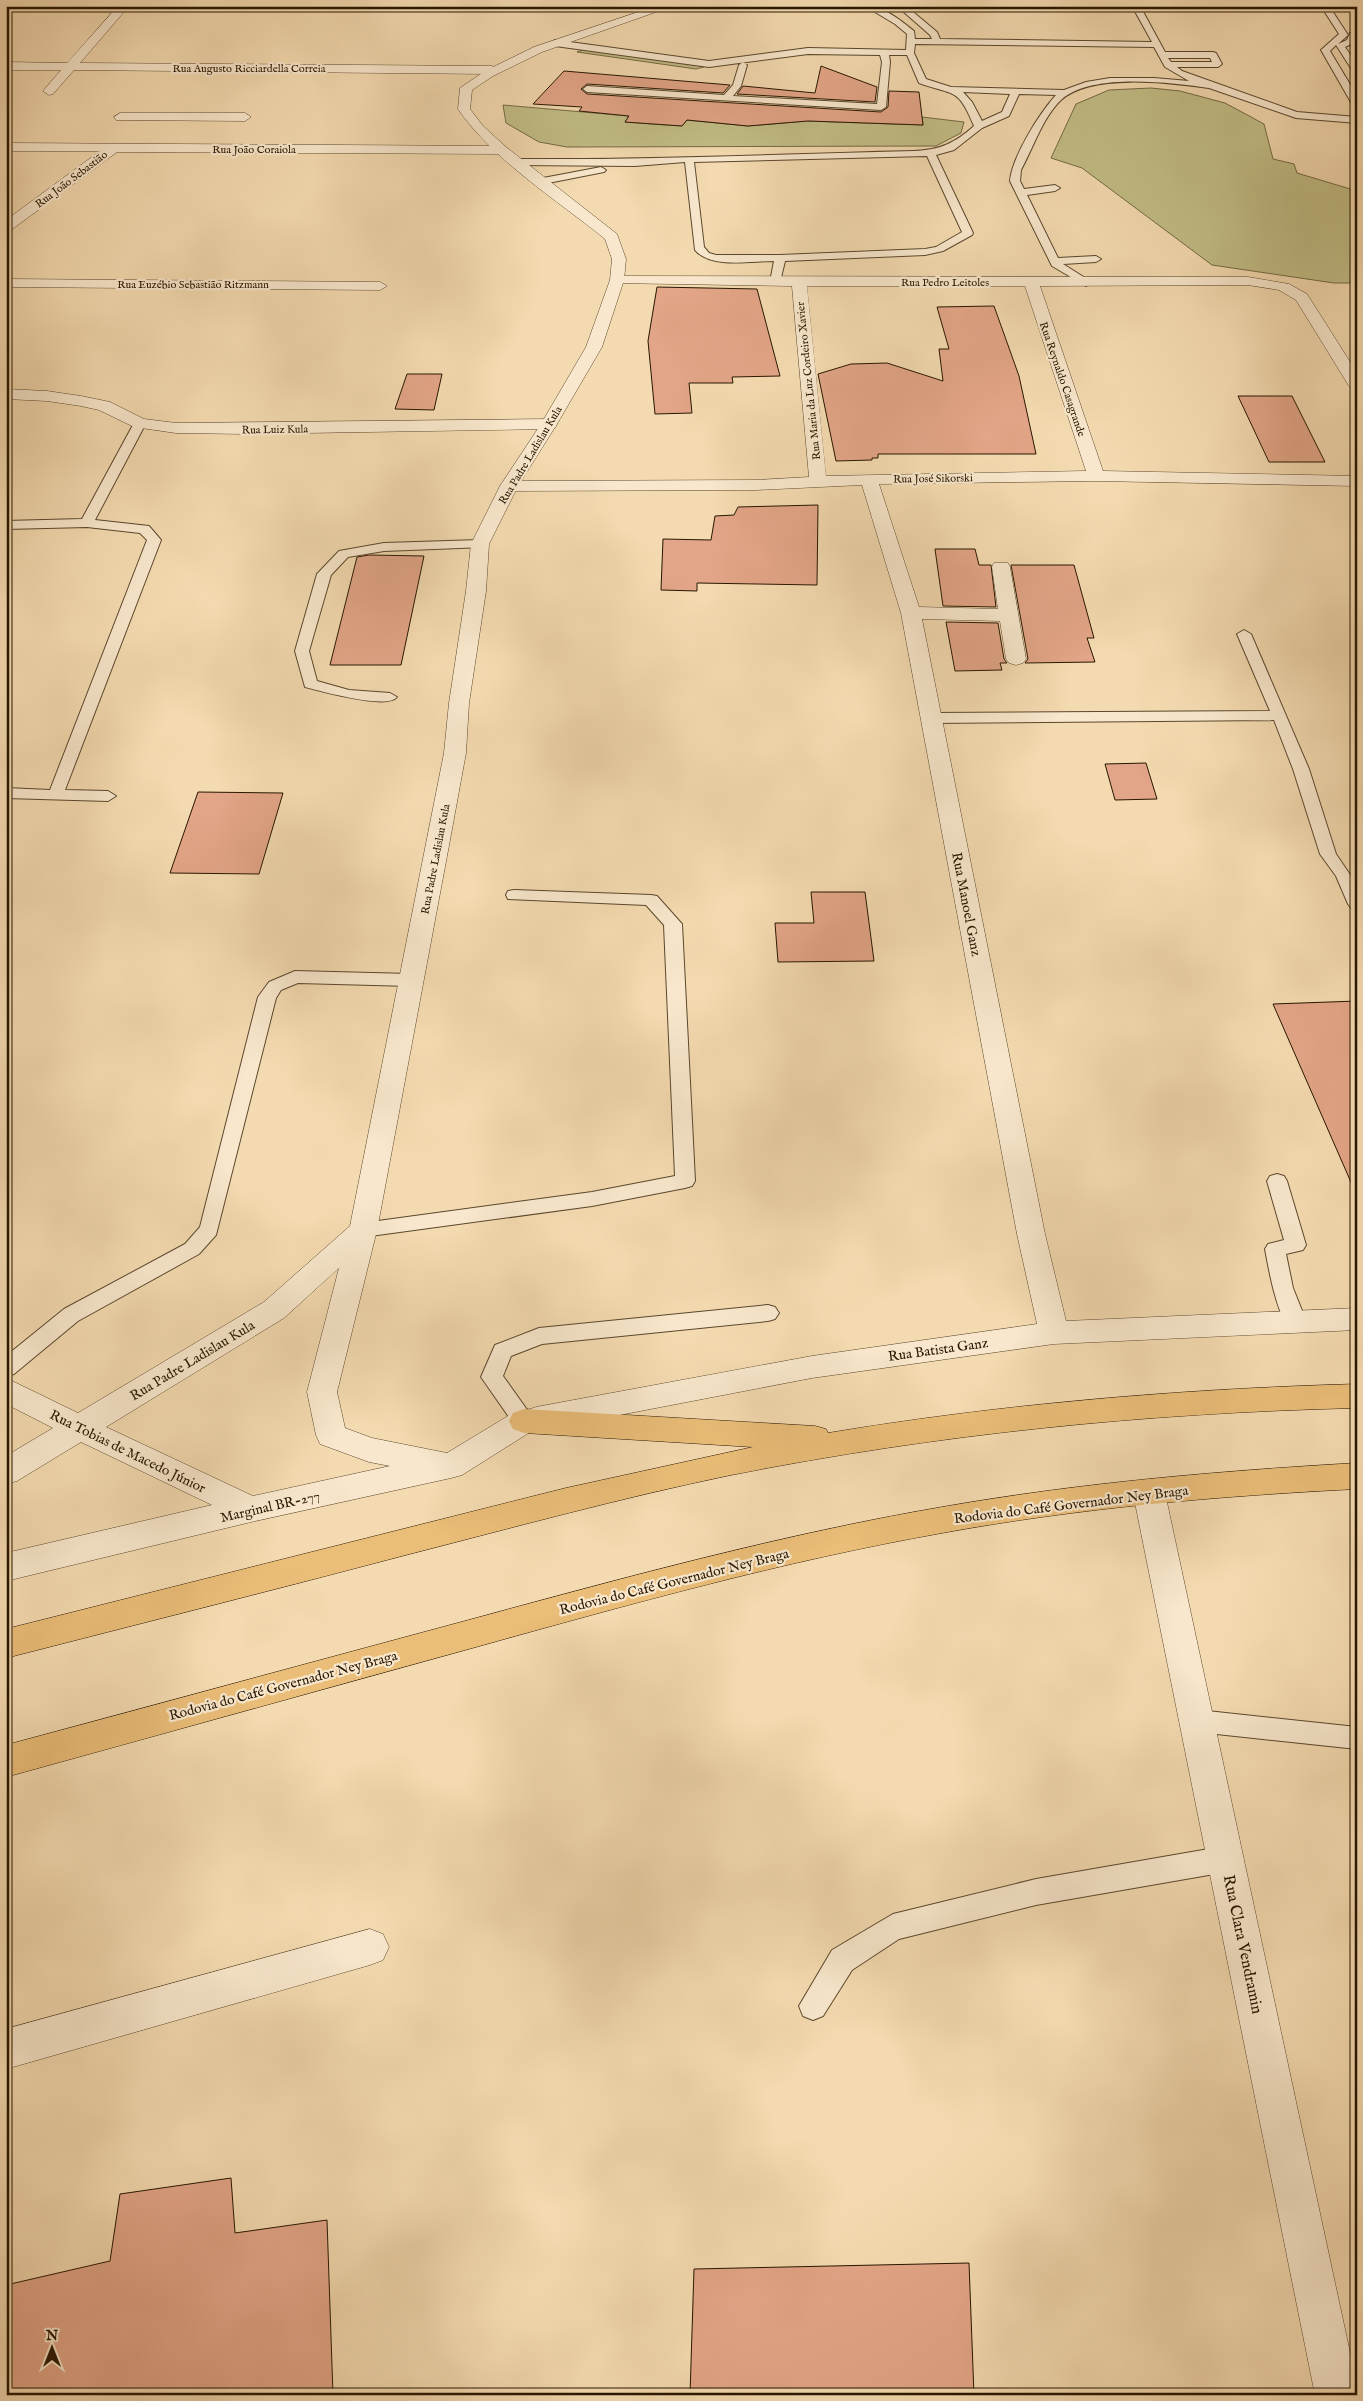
<svg xmlns="http://www.w3.org/2000/svg" width="1363" height="2401" viewBox="0 0 1363 2401" font-family="'IM FELL English',serif">
  <style>
    .green { fill: #c2bd86; stroke: #746a43 }
    .building { fill: #e2a587; stroke: #271600 }
    .lines { fill: none; stroke-linecap: round; stroke-linejoin: round }
    .service-casing { stroke: #5a472c; stroke-width: 2 }
    .minor-casing { stroke: #5a472c; stroke-width: 1 }
    .tertiary-casing { stroke: #5a472c; stroke-width: 1 }
    .motorway-casing { stroke: #271600; stroke-width: 1 }
    .service { fill: #f8e7cc; fill-rule: evenodd }
    .minor { fill: #f8e7cc; fill-rule: evenodd }
    .tertiary { fill: #f8e7cc; fill-rule: evenodd }
    .motorway { fill: #eabd78; fill-rule: evenodd }
    .labels { text-anchor: middle; stroke-width: 4.5; stroke-linejoin: round; paint-order: stroke }
    .far-street-label { font-size: 11px; fill: #271600; stroke: #f8e7cc }
    .street-label { font-size: 14px; fill: #271600; stroke: #f8e7cc }
    .near-street-label { font-size: 16px; fill: #271600; stroke: #f8e7cc }
  </style>
  <rect width="100%" height="100%" fill="#f4dab0"/>
  <filter id="stains"><feTurbulence type="fractalNoise" baseFrequency=".004" numOctaves="4"/><feColorMatrix values="0 0 0 0 .2 0 0 0 0 .09 0 0 0 0 .02 0 0 0 .5 -.17"/></filter>
  <radialGradient id="worn" r=".72"><stop offset=".6" stop-color="#630" stop-opacity="0"/><stop offset="1" stop-color="#630" stop-opacity=".3"/></radialGradient>
  <!-- green -->
  <g class="green">
    <polygon points="585,49 702,66 704,67 696,69 577,52"/>
    <polygon points="1151,88 1180,91 1225,103 1264,124 1273,159 1294,164 1297,173 1357,191 1357,283 1334,283 1212,265 1082,168 1051,158 1076,104 1109,90"/>
    <polygon points="503,105 629,116 625,122 682,126 687,120 748,126 807,121 923,125 922,117 964,122 961,133 936,146 567,147 539,142 506,123"/>
  </g>
  <!-- building -->
  <g class="building">
    <polygon points="821,66 877,87 875,102 737,94 743,86 815,93"/>
    <polygon points="564,71 730,85 723,93 587,84 581,89 587,94 881,112 888,107 889,91 919,92 923,125 808,121 748,126 687,120 682,126 625,122 629,116 579,111 582,107 533,104"/>
    <polygon points="657,287 757,289 780,376 732,377 733,383 689,383 692,413 655,414 648,341"/>
    <polygon points="994,306 1019,376 1036,454 878,454 878,458 872,458 872,460 836,461 818,374 851,364 887,363 943,381 939,349 949,349 937,307"/>
    <polygon points="407,374 442,374 434,410 395,409"/>
    <polygon points="1238,396 1292,396 1325,462 1269,462"/>
    <polygon points="818,505 817,585 697,583 697,591 661,590 663,539 711,540 715,516 734,515 738,507"/>
    <polygon points="935,549 975,549 979,565 991,565 996,607 943,606"/>
    <polygon points="369,555 424,556 401,665 330,665 357,557"/>
    <polygon points="1011,565 1074,565 1094,638 1087,638 1095,662 1025,663 1028,659"/>
    <polygon points="946,622 998,623 1004,659 1007,663 1000,663 1002,670 955,671"/>
    <polygon points="1146,763 1157,799 1115,800 1105,764"/>
    <polygon points="198,792 283,793 259,874 170,873"/>
    <polygon points="811,892 865,892 874,961 778,962 775,923 814,923"/>
    <polygon points="1357,1001 1357,1196 1273,1004"/>
    <polygon points="231,2178 235,2233 327,2220 333,2395 6,2395 6,2285 110,2261 120,2194"/>
    <polygon points="969,2263 974,2395 690,2395 694,2269"/>
  </g>
  <g class="lines">
    <!-- service casing -->
    <g class="service-casing">
      <g id="service">
        <path d="M865,6C884,6 900,20 914,31L915,39H932L930,35L897,6H906L937,32L940,39L1152,42L1132,6H1140L1165,52H1213L1216,53L1222,64L1218,67H1177L1182,71L1297,112L1357,117V123L1296,118L1209,88C1171,83 1092,72 1061,100C1043,117 1033,148 1021,170L1020,181L1024,189L1055,185L1060,188L1055,191L1027,195L1058,258L1096,256L1101,259L1096,262L1063,264L1090,281L1091,283L1086,286L1052,266L1010,181C1012,157 1039,114 1056,95L1019,94L1009,116L982,128L954,150L936,155L973,233L972,235L943,251L925,255L785,261L780,282L775,285L770,282L774,261C751,261 711,269 695,250L685,162L635,166L517,165L512,162L517,159C649,160 782,154 914,151C940,150 955,143 974,126C958,87 955,96 919,83L907,55H889L890,62L886,107L881,110L587,92L583,89L587,86L724,95L733,85L739,65L743,62L747,65L741,86L733,96L877,104L882,62L880,55L808,54L709,67L555,46L551,43L555,40L709,61L808,48L906,50L907,34L895,24ZM915,44L1154,47L1165,67L1189,81L1154,78H1110L1086,82L1064,90L951,87L926,79L914,53ZM1168,58H1210L1212,62H1171ZM963,92L1010,94L1002,112L982,121L972,102ZM927,156L962,232L936,247L925,249L780,255H716L709,253L704,247L694,162Z"/>
        <polygon points="1321,6 1329,6 1348,35 1338,44 1347,40 1350,33 1357,34 1354,43 1345,47 1357,64 1357,74 1354,73 1336,45 1330,51 1357,96 1357,107 1352,104 1321,50 1339,34"/>
        <polygon points="1357,6 1357,10 1335,9 1331,7"/>
        <polygon points="601,167 606,170 604,172 543,184 538,181 543,178"/>
        <polygon points="140,419 146,423 95,520 149,526 161,540 65,790 108,791 116,796 108,801 6,798 6,788 50,790 147,540 140,533 87,527 6,529 6,521 82,519 134,423"/>
        <path d="M480,540L485,541L487,544L485,547L384,551L348,557L331,575L309,651L317,681L349,690L390,693L397,697C388,710 320,691 305,687L295,651L317,574L339,551L384,543Z"/>
        <polygon points="1244,630 1251,634 1309,769 1336,854 1357,885 1357,909 1351,908 1348,904 1336,876 1320,854 1293,769 1274,720 931,723 923,718 931,713 1270,711 1237,634"/>
        <polygon points="514,890 651,895 657,896 682,924 695,1181 692,1186 685,1188 592,1206 363,1237 356,1235 353,1230 356,1225 363,1223 592,1192 675,1176 664,925 646,905 508,899 506,895 508,891"/>
        <polygon points="295,971 411,974 417,976 420,980 417,984 411,986 298,983 281,990 276,998 216,1235 199,1254 78,1321 14,1374 6,1376 6,1356 64,1309 185,1244 200,1227 258,997 269,982"/>
        <path d="M1277,1174L1284,1176L1287,1181L1306,1245L1303,1250L1286,1254L1293,1288L1307,1323L1304,1329L1296,1331L1288,1329C1275,1304 1270,1276 1265,1249L1268,1244L1284,1240L1267,1181L1270,1176Z"/>
        <polygon points="768,1305 775,1307 779,1313 775,1319 768,1321 542,1344 511,1356 503,1376 535,1421 532,1427 524,1430 516,1427 481,1377 495,1345 539,1328"/>
        <polygon points="1198,1710 1357,1727 1357,1749 1198,1732 1189,1729 1185,1721 1189,1713"/>
        <polygon points="1226,1846 1235,1850 1239,1859 1235,1868 1226,1872 1036,1905 899,1939 852,1970 823,2016 813,2020 803,2016 799,2006 832,1950 893,1914 1036,1879"/>
      </g>
    </g>
    <!-- minor casing -->
    <g class="minor-casing">
      <g id="minor">
        <polygon points="118,6 129,6 80,63 492,66 498,70 492,74 74,70 53,94 49,95 43,91 61,70 6,70 6,62 67,63"/>
        <polygon points="120,113 245,113 251,117 245,121 116,120 114,117"/>
        <polygon points="6,143 501,146 508,150 501,154 117,152 11,230 6,231 6,220 100,151 6,151"/>
        <path d="M617,276L1248,277L1289,284L1307,294L1357,373V391L1349,386L1296,300L1279,290L1248,285L1040,286L1103,471L1357,476V486L1096,481L879,484L919,607L998,609L992,567L994,563H1008L1010,567L1026,659L1023,663L1016,665L1009,663L1006,659L1000,621L922,619L1045,1234L1066,1321L1357,1308V1330L1054,1344L812,1378L536,1431L525,1427L521,1419L525,1411L536,1407L812,1356L1037,1324L1017,1234L901,613L862,485L756,490L509,491L503,490L500,486L503,482L509,481L756,480L809,477L792,286L612,283L610,280L612,277ZM807,286H1025L1086,471L826,476Z"/>
        <polygon points="6,279 380,282 387,286 380,290 6,287"/>
        <polygon points="6,389 47,391 81,396 110,402 144,419 176,423 549,419 555,420 557,424 555,428 549,429 246,434 176,433 134,427 99,410 81,406 47,401 6,399"/>
        <polygon points="1149,1480 1160,1484 1165,1493 1357,2385 1357,2395 1315,2395 1133,1493 1138,1484"/>
        <polygon points="370,1929 383,1934 389,1947 383,1960 370,1965 6,2069 6,2029"/>
      </g>
    </g>
    <!-- tertiary casing -->
    <g class="tertiary-casing">
      <path id="tertiary" d="M656,6H673L542,52L493,76L472,90L470,109L483,126L506,147L617,234L626,259L624,280L602,347L557,424L518,486L489,544L486,591L469,703L466,753L450,840L377,1230L337,1392L345,1428L372,1438L447,1453L513,1413L524,1409L535,1413L539,1421L535,1429L462,1475L451,1478L251,1522L6,1581V1553L212,1505L81,1442L17,1481L6,1484V1456L53,1428L6,1404V1378L78,1413L264,1302L350,1226L444,753L449,703L466,591L471,544L500,486L541,424L586,347L610,280L612,259L605,239C557,200 493,160 458,109L460,88L485,71L534,47ZM339,1268L307,1392L316,1435L320,1444L369,1462L390,1466L253,1496L106,1427L284,1318Z"/>
    </g>
    <!-- motorway casing -->
    <g class="motorway-casing">
      <g id="motorway">
        <path d="M1357,1384V1408C1146,1413 938,1434 731,1475C620,1498 511,1528 402,1556C270,1591 138,1624 6,1658V1629L566,1488L753,1447L524,1433L513,1429L509,1421L513,1413L524,1409L815,1426L826,1429L828,1433C1003,1404 1179,1389 1357,1384Z"/>
        <path d="M1357,1463V1489C1218,1496 1079,1508 942,1533C784,1561 630,1604 476,1647C319,1690 163,1734 6,1777V1745C163,1703 319,1660 476,1618C630,1576 785,1534 942,1507C1079,1483 1218,1471 1357,1463Z"/>
      </g>
    </g>
    <!-- service -->
    <use href="#service" class="service"/>
    <!-- minor -->
    <use href="#minor" class="minor"/>
    <!-- tertiary -->
    <use href="#tertiary" class="tertiary"/>
    <!-- motorway -->
    <use href="#motorway" class="motorway"/>
  </g>
  <g class="labels">
    <!-- far-street labels -->
    <g class="far-street-label">
      <text x="249" y="72">Rua Augusto Ricciardella Correia</text>
      <text x="254" y="153">Rua João Coraiola</text>
      <text transform="translate(71 179) rotate(-37)" y="4">Rua João Sebastião</text>
      <text x="945" y="286">Rua Pedro Leitoles</text>
      <text x="193" y="288">Rua Euzébio Sebastião Ritzmann</text>
      <text transform="translate(1063 379) rotate(71)" y="4">Rua Reynaldo Casagrande</text>
      <text transform="translate(808 381) rotate(-96)" y="4">Rua Maria da Luz Cordeiro Xavier</text>
      <text transform="translate(275 429) rotate(-1)" y="4">Rua Luiz Kula</text>
      <text transform="translate(530 455) rotate(-59)" y="4">Rua Padre Ladislau Kula</text>
      <text transform="translate(933 478) rotate(-1)" y="4">Rua José Sikorski</text>
      <text transform="translate(435 859) rotate(-79)" y="4">Rua Padre Ladislau Kula</text>
    </g>
    <!-- street labels -->
    <g class="street-label">
      <text transform="translate(967 904) rotate(79)" y="5">Rua Manoel Ganz</text>
      <text transform="translate(938 1349) rotate(-8)" y="5">Rua Batista Ganz</text>
      <text transform="translate(192 1360) rotate(-31)" y="5">Rua Padre Ladislau Kula</text>
      <text transform="translate(128 1451) rotate(26)" y="5">Rua Tobias de Macedo Júnior</text>
      <text transform="translate(1071 1504) rotate(-7)" y="5">Rodovia do Café Governador Ney Braga</text>
      <text transform="translate(270 1506) rotate(-13)" y="5">Marginal BR-277</text>
      <text transform="translate(674 1581) rotate(-14)" y="5">Rodovia do Café Governador Ney Braga</text>
      <text transform="translate(283 1685) rotate(-15)" y="5">Rodovia do Café Governador Ney Braga</text>
    </g>
    <!-- near-street labels -->
    <g class="near-street-label">
      <text transform="translate(1244 1944) rotate(78)" y="6">Rua Clara Vendramin</text>
    </g>
  </g>
  <!-- margin -->
  <rect width="1363" height="2401" fill="none" stroke="#f4dab0" stroke-width="25"/>
  <rect x="8" y="8" width="1348" height="2386" fill="none" stroke="#271600" stroke-width="2.5"/>
  <rect x="12" y="12" width="1338" height="2376" fill="none" stroke="#271600"/>
  <!-- north arrow -->
  <g transform="translate(52 2348)" stroke="#f8e7cc" stroke-width="4" paint-order="stroke">
  <path d="M0-4L9 19L0 12L-9 19Z" fill="#271600"/>
  <text y="-8" font-size="14" font-weight="bold" text-anchor="middle" fill="#271600">N</text>
  </g>
  <rect width="100%" height="100%" filter="url(#stains)"/>
  <rect width="100%" height="100%" fill="url(#worn)"/>
</svg>
